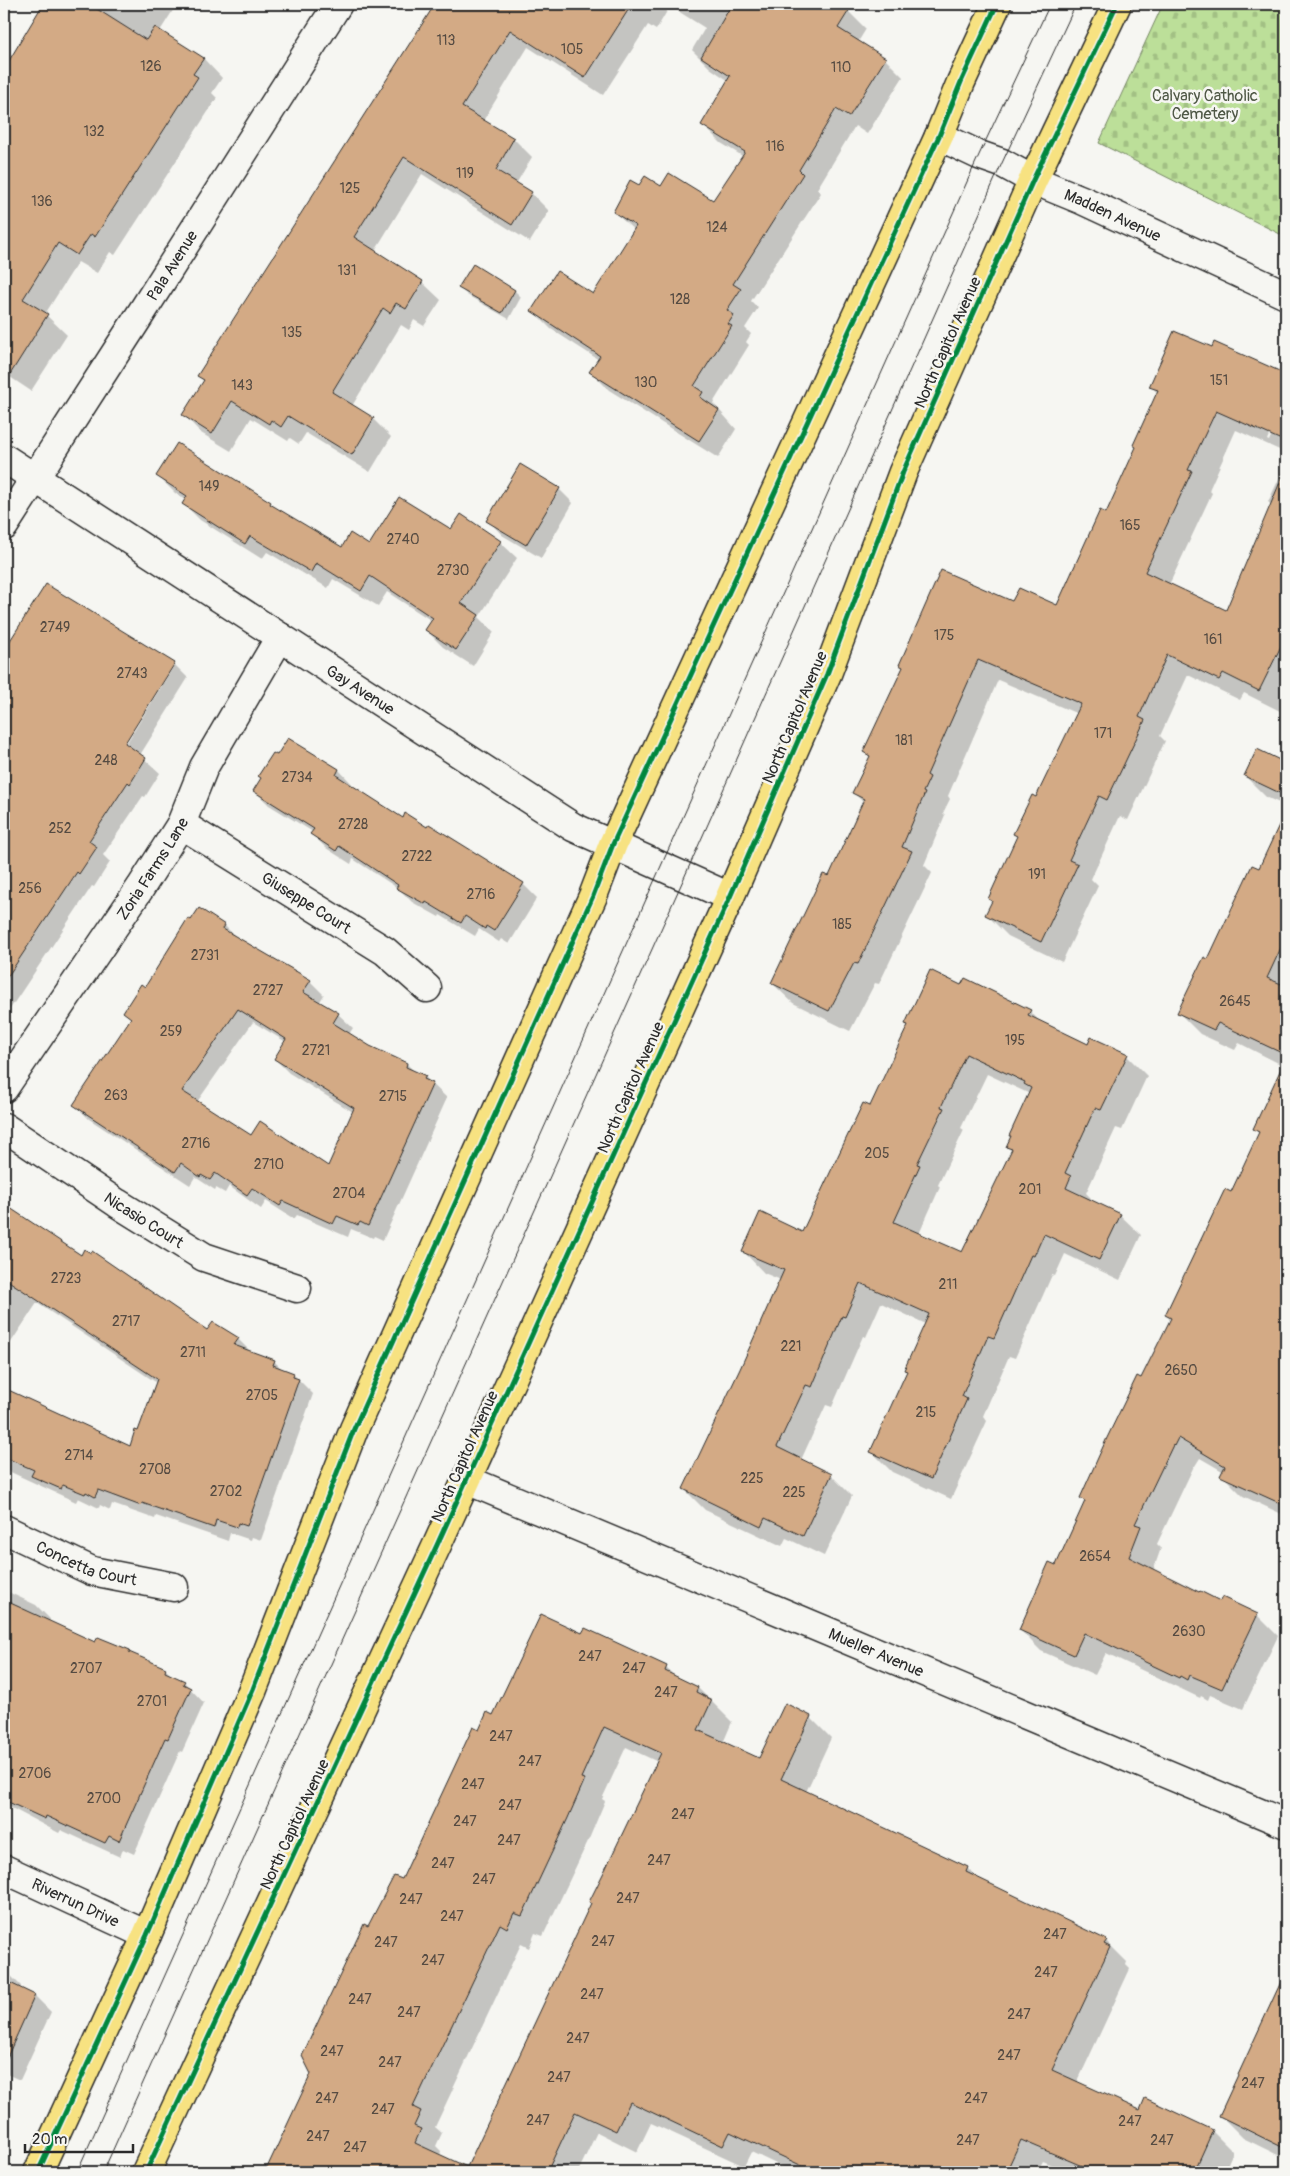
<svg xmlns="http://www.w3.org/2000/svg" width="1290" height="2176" viewBox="0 0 1290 2176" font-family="Pangolin,sans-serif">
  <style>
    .cemetery { fill: url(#cemetery-stones); stroke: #748562 }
    .shadow { fill: #0003; fill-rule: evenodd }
    .building { fill: #d3aa85; stroke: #2b2b2b; fill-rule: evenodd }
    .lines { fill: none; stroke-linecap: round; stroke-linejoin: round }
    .minor-casing { stroke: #2b2b2b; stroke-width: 31 }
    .primary-casing { stroke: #2b2b2b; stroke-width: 31 }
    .minor { stroke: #f6f6f2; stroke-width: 28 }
    .primary { stroke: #f7e281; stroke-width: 28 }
    .tram { stroke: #2b2b2b; stroke-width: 1 }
    .cycleway-casing { stroke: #f6f6f2; stroke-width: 8 }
    .cycleway { stroke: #00873e; stroke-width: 5 }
    .labels { text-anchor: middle; stroke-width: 5; stroke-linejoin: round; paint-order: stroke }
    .number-label { font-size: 14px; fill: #554b42 }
    .park-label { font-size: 16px; fill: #4f5846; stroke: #f6f6f2 }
    .street-label { font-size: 16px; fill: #2b2b2b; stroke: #f6f6f2 }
  </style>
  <defs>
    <pattern id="cemetery-stones" width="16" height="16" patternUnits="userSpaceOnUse" patternTransform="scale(1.25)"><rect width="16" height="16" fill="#bcdf99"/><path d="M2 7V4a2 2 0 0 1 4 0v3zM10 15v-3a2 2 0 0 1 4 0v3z" fill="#a2c084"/></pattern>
  </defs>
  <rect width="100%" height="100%" fill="#f6f6f2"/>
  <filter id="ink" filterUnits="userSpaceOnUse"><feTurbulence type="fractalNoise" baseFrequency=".02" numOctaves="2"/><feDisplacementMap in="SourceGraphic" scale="10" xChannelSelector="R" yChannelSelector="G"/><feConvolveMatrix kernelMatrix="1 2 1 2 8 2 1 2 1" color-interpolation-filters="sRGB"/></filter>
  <g filter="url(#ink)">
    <!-- cemetery -->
    <polygon class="cemetery" points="1163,4 1286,4 1286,237 1099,143"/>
    <!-- shadow -->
    <g class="shadow">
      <polygon points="45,4 177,4 160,31 203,58 222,78 212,93 217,98 115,255 110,252 97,273 78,262 45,314 67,335 31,391 4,373 4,260 6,256 4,254 4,69"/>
      <polygon points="436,4 458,16 466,4 836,4 848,11 866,29 858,42 885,59 903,77 867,134 855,126 817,189 821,193 751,301 758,308 745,328 751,334 746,342 749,345 713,403 736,429 718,458 609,390 591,372 599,360 551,329 533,311 593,296 635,231 614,212 639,187 661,188 713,202 744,157 721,143 703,125 729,81 710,68 692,50 705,28 670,6 656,30 648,25 603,95 528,47 483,121 514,139 532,157 516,184 531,193 549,211 530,242 422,174 374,252 422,282 441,300 424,326 414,320 409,330 401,325 352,406 373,419 391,437 370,472 306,433 299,444 290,438 288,441 251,418 231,451 201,433 183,414 204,381 198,376"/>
      <polygon points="460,288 515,291 521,297 509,319 467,295"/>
      <polygon points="1215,344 1286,376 1286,395 1267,440 1269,441 1286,401 1286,453 1236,430 1209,490 1212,493 1169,585 1226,612 1272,505 1268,502 1286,464 1286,699 1280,711 1244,693 1240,700 1188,675 1160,736 1165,741 1128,820 1120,816 1091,879 1098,886 1062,962 1008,936 987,915 1018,837 1015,834 1037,799 1078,714 998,680 948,796 950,799 943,813 945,815 924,865 932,873 879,984 875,983 850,1031 793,1003 772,983 829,878 864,803 854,793 871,758 865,752 904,668 900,664 1013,603 1057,607 1107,515 1137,448 1158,393 1151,387 1213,349"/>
      <polygon points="177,445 270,503 277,510 342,549 370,547 451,531 500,542 517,558 479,617 494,632 473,666 443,647 426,630 432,621 387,592 378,606 333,579 328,588 267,552 262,559 200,520 184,504 186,500 175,493 158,476"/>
      <polygon points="559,489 573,503 541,558 502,535 488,520"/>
      <path d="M47,586L174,664L188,678L140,755L160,773L145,797L143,796L103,855L110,862L94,887L92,886L4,1018V652ZM171,666H174L123,749L120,748Z"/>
      <polygon points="288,740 339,770 353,785 352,786 403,819 428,828 429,826 523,884 537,898 509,944 501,939 499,942 479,929 475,936 440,915 439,917 412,902 399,889 353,859 351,864 326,848 312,834 313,832 269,805 255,791"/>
      <polygon points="1257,751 1286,765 1286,806 1266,797 1245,776"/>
      <polygon points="1286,812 1286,1516 1243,1496 1222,1475 1224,1472 1200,1458 1195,1466 1194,1466 1157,1544 1161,1548 1153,1571 1220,1603 1257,1615 1278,1636 1243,1709 1210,1695 1208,1700 1201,1696 1200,1698 1106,1653 1095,1675 1041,1651 1020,1630 1057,1567 1086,1502 1082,1498 1171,1320 1166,1315 1232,1194 1260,1134 1255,1129 1284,1066 1239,1043 1235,1050 1200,1034 1179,1013 1259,870"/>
      <path d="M225,926L238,939L310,981L324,995L319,1003L338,1014L353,1028L349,1034L370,1047L407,1064L416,1073L425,1077L447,1098L383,1240L374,1236L373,1238L351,1229L348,1237L297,1215L294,1219L266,1201L261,1209L229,1186L225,1193L216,1188L215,1190L195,1177L190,1185L89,1119L75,1105L132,1019L125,1012L145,989ZM253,1022L286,1042L275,1059L289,1073L353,1112L328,1168L251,1137L197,1102Z"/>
      <path d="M962,987L1030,1011L1042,1024L1088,1045L1127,1056L1147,1076L1122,1130L1116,1128L1086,1193L1091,1198L1090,1201L1120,1215L1141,1235L1120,1280L1065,1254L1055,1276L1052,1275L1015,1358L1009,1356L983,1416L987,1421L951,1499L892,1472L872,1452L908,1372L906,1370L926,1324L881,1303L866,1337L863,1336L832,1407L826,1405L801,1460L831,1475L852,1496L824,1556L786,1538L782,1546L705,1510L684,1489L741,1370L781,1280L764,1273L744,1252L803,1233L870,1108ZM987,1074L1030,1094L1008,1147L1012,1151L963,1254L919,1234L940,1187L938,1185L964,1130L961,1128Z"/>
      <polygon points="4,1205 81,1257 208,1332 238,1339 252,1353 274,1361 284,1371 293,1374 313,1394 261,1540 252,1537 251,1540 230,1533 228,1541 156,1516 155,1519 112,1504 110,1510 100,1505 99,1508 78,1498 76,1502 4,1469 4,1390 130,1447 139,1432 157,1383 37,1303 4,1353"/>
      <polygon points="4,1590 36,1605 50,1619 49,1622 96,1644 129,1651 134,1656 165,1669 173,1677 184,1682 204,1703 182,1752 180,1751 134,1854 123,1849 120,1857 61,1830 59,1833 4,1804"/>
      <path d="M583,1635L666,1668L676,1677L698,1688L732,1722L723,1743L759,1760L810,1717L831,1738L806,1792L967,1868L978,1879L1106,1941L1127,1962L1126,1965L1130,1969L1077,2083L1140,2112L1212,2131L1233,2152L1224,2172H1069L1043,2161L1037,2172H793L751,2152L744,2166L651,2123L637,2152L597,2132L578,2172H268L312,2074L369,1928L403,1881L479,1732ZM626,1747L658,1762L467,2168L440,2156L441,2151L436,2146L442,2133L435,2127L521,1944L529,1948L535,1933L543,1936L589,1839L605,1801L602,1799Z"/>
      <polygon points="1286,1729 1286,1743 1282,1739"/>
      <polygon points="4,1969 21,1986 20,1988 35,1996 51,2012 20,2080 4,2073"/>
      <polygon points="1286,2014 1286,2159 1243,2138 1221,2116"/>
    </g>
    <!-- building -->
    <g class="building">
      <polygon points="43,4 89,4 146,40 155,27 204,58 193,74 198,77 95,237 91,234 77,255 58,243 23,299 48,314 4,384 4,69"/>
      <polygon points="435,4 632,4 585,78 510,30 462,107 514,138 496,170 532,192 512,225 404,157 354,237 423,281 406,309 396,303 390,313 383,308 332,392 374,418 352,455 288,416 281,427 271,420 269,424 232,401 212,434 182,415 204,380 197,376"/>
      <polygon points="732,4 853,4 838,28 886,58 849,117 836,109 799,170 803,174 733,284 741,289 727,310 734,315 728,324 732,326 694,386 703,392 700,397 719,410 699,441 589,372 600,356 531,311 557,271 593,294 636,226 613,212 630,180 639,185 645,176 661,186 669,173 713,200 745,152 701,125 730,76 701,57"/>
      <polygon points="473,264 515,290 502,313 458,288"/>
      <polygon points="1174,331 1212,347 1214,342 1286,374 1286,442 1216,411 1188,470 1192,471 1145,572 1226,610 1286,468 1286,636 1259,691 1223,673 1219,680 1167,655 1139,717 1145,720 1107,800 1099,796 1069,860 1078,864 1041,942 985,915 992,901 988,899 1017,836 1013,834 1032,795 1036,797 1081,704 978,660 927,775 930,777 923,792 925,793 902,847 912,851 858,964 854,963 829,1011 771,983 823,874 829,876 864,799 852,793 870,756 863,752 903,667 899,665 941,570 1012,601 1019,588 1057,605 1100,510 1106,513 1136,447 1133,445 1158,390 1149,387"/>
      <polygon points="177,443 271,502 270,504 342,547 350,533 369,545 399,497 451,529 461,514 501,541 461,603 479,615 456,650 425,630 433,618 370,576 361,591 316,563 311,572 250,536 245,544 182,504 187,496 156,476"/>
      <polygon points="520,464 560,488 526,545 486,521"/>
      <polygon points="46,584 175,663 125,743 146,758 130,784 128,782 89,841 97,847 79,874 77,872 4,982 4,650"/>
      <polygon points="288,738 339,769 336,775 403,818 405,813 427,827 429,824 524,883 494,931 486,926 485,929 465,916 461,923 426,902 425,904 396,888 398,885 339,846 336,851 310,834 314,829 253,791 261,778 258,776 273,753 277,755"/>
      <polygon points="1257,749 1286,763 1286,796 1244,776"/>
      <polygon points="1286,810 1286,937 1267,978 1286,986 1286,1055 1218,1023 1214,1030 1177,1013 1204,957 1208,959 1252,865 1259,868"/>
      <path d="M199,908L225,925L223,929L311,980L303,992L339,1013L333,1023L370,1046L407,1063L406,1067L426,1076L424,1079L433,1083L368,1226L360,1222L358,1225L337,1216L333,1224L283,1201L280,1206L252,1188L247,1195L215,1173L210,1180L201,1175L200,1177L181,1163L175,1172L73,1105L131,1018L123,1012L141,984L145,987L188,918L191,920ZM238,1009L286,1039L274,1059L354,1108L328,1166L260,1121L251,1135L182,1091Z"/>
      <path d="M930,970L961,985L965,978L1031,1010L1028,1015L1088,1044L1091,1037L1128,1054L1101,1110L1095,1108L1065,1173L1071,1176L1066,1188L1121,1214L1099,1260L1044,1234L1034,1256L1031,1255L994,1338L988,1336L962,1396L967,1399L931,1479L870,1452L907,1371L904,1370L929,1314L860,1283L845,1317L842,1316L812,1387L806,1385L777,1447L832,1474L803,1536L765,1518L761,1527L683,1489L740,1369L784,1270L742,1252L760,1212L802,1232L863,1103L870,1106L908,1025L905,1024ZM966,1054L1025,1082L1024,1084L1031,1088L1009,1136H1011L1006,1147L1012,1149L962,1252L894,1222L920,1165L917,1164L944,1108L941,1107Z"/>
      <polygon points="1286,1058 1286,1506 1220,1476 1225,1466 1178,1438 1174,1446 1173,1445 1135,1524 1141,1526 1129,1557 1199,1592 1200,1591 1220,1601 1222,1597 1258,1614 1222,1689 1189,1675 1187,1680 1180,1676 1179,1678 1084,1633 1074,1655 1019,1630 1049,1562 1056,1565 1085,1501 1080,1498 1106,1440 1137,1376 1141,1378 1171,1318 1165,1315 1225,1189 1231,1192 1259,1132 1253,1129"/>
      <polygon points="4,1204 81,1255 84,1249 91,1253 92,1251 207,1330 213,1322 239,1338 234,1345 275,1360 273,1365 294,1373 293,1377 299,1379 247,1526 238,1523 237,1527 216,1520 214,1528 142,1503 141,1506 98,1490 95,1497 86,1492 85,1494 63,1485 61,1489 31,1476 34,1470 4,1457 4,1388 130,1446 135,1430 138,1431 157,1379 4,1278"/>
      <polygon points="4,1600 95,1642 98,1637 130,1650 129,1652 166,1668 165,1672 185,1681 183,1684 191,1688 168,1739 165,1738 119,1841 109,1836 105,1843 46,1816 45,1819 4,1800"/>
      <path d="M541,1614L582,1633L585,1628L667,1666L665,1671L698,1687L696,1692L712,1700L698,1730L759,1758L785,1703L811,1716L781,1779L968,1867L966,1872L1107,1940L1104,1944L1110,1947L1052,2070L1140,2110L1145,2098L1213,2130L1194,2172H1096L1021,2140L1006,2172H815L730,2132L723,2146L630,2102L616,2131L575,2112L547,2172H265L311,2074L302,2056L364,1924L368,1926L394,1876L402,1879L473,1727L479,1730L487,1712L493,1715ZM604,1727L661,1753L604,1872L589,1902L591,1903L467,2167L415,2143L421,2129L414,2126L421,2111L413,2107L500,1924L507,1928L514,1913L522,1916L568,1818L585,1779L581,1778Z"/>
      <polygon points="1286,1971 1286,2149 1219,2116"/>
      <polygon points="4,1980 35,1995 4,2064"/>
    </g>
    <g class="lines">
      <!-- minor casing -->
      <g class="minor-casing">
        <g id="minor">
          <path id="s1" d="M939,136L979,155L1002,163L1033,180L1082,200L1286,295"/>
          <path id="s2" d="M4,458L573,827L730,897"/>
          <path id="s3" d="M4,526L140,315L338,4"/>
          <path id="s4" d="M181,824L385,951L427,988"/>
          <path id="s5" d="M4,1088L141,887L181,824L204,767L280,637"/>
          <path id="s6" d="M4,1127L117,1203L204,1257L297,1288"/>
          <path id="s7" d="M467,1480L1286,1824"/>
          <path id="s8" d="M4,1529L92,1571L174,1587"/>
          <path id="s9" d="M4,1869L147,1935"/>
        </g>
      </g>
      <!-- primary casing -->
      <g class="primary-casing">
        <g id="primary">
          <polyline points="38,2172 147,1935 253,1689 354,1429 593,896 613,844 939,136 961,82 997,4"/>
          <polyline points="146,2172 437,1545 730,897 827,674 903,472 1033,180 1117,4"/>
        </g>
      </g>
      <!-- minor -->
      <use href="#minor" class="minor"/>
      <!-- primary -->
      <use href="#primary" class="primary"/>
      <!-- tram -->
      <g class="tram">
        <polyline points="77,2172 979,155 1050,4"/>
        <polyline points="103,2172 684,878 1002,163 1076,4"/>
      </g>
      <!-- cycleway casing -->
      <g class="cycleway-casing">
        <g id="cycleway">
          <polyline points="38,2172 147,1935 253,1689 354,1429 593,896 613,844 939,136 961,82 997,4"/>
          <polyline points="146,2172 437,1545 730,897 827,674 903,472 1033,180 1117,4"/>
        </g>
      </g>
      <!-- cycleway -->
      <use href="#cycleway" class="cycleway"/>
    </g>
  </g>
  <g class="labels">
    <!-- number labels -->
    <g class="number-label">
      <text x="446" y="45">113</text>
      <text x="572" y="54">105</text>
      <text x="151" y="71">126</text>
      <text x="841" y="72">110</text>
      <text x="94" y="136">132</text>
      <text x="775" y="151">116</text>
      <text x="465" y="178">119</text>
      <text x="350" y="193">125</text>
      <text x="42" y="206">136</text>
      <text x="717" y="232">124</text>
      <text x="347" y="275">131</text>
      <text x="680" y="304">128</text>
      <text x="292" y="337">135</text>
      <text x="1219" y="385">151</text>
      <text x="646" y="387">130</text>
      <text x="242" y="390">143</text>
      <text x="209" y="491">149</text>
      <text x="1130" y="530">165</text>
      <text x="403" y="544">2740</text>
      <text x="453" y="575">2730</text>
      <text x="55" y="632">2749</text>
      <text x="944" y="640">175</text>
      <text x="1213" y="644">161</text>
      <text x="132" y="678">2743</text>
      <text x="1103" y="738">171</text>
      <text x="904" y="745">181</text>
      <text x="106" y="765">248</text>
      <text x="297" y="782">2734</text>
      <text x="353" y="829">2728</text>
      <text x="60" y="833">252</text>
      <text x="417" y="861">2722</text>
      <text x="1037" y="879">191</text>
      <text x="30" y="893">256</text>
      <text x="481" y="899">2716</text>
      <text x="842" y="929">185</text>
      <text x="205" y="960">2731</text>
      <text x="268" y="995">2727</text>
      <text x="1235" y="1006">2645</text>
      <text x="171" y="1036">259</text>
      <text x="1015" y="1045">195</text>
      <text x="316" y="1055">2721</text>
      <text x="116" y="1100">263</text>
      <text x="393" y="1101">2715</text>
      <text x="196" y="1148">2716</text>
      <text x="877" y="1158">205</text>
      <text x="269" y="1169">2710</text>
      <text x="1030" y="1194">201</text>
      <text x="349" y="1198">2704</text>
      <text x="66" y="1283">2723</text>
      <text x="948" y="1289">211</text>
      <text x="126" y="1326">2717</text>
      <text x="791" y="1351">221</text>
      <text x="193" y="1357">2711</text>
      <text x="1181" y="1375">2650</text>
      <text x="262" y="1400">2705</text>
      <text x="926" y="1417">215</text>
      <text x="79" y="1460">2714</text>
      <text x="155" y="1474">2708</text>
      <text x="752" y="1483">225</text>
      <text x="226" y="1496">2702</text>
      <text x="794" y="1497">225</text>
      <text x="1095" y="1561">2654</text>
      <text x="1189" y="1636">2630</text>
      <text x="590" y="1661">247</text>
      <text x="86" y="1673">2707</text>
      <text x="634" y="1673">247</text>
      <text x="666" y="1697">247</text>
      <text x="152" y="1706">2701</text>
      <text x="501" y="1741">247</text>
      <text x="530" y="1766">247</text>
      <text x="35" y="1778">2706</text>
      <text x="473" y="1789">247</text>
      <text x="104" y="1803">2700</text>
      <text x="510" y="1810">247</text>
      <text x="683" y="1819">247</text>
      <text x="465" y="1826">247</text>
      <text x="509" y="1845">247</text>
      <text x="659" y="1865">247</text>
      <text x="443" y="1868">247</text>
      <text x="484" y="1884">247</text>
      <text x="628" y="1903">247</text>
      <text x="411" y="1904">247</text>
      <text x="452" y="1921">247</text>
      <text x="1055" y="1939">247</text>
      <text x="603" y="1946">247</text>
      <text x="386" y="1947">247</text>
      <text x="433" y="1965">247</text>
      <text x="1046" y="1977">247</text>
      <text x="592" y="1999">247</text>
      <text x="360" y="2004">247</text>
      <text x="409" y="2017">247</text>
      <text x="1019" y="2019">247</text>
      <text x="578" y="2043">247</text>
      <text x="332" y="2056">247</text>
      <text x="1009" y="2060">247</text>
      <text x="390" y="2067">247</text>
      <text x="559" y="2082">247</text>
      <text x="1253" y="2088">247</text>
      <text x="327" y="2103">247</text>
      <text x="976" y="2103">247</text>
      <text x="383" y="2114">247</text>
      <text x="538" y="2125">247</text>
      <text x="1130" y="2126">247</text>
      <text x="318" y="2141">247</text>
      <text x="968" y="2145">247</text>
      <text x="1162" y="2145">247</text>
      <text x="355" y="2152">247</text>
    </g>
    <!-- park labels -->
    <g class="park-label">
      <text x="1205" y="101">Calvary Catholic<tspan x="1205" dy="18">Cemetery</tspan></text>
    </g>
    <!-- street labels -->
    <g class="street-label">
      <text dy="6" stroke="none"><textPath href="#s1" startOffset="191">Madden Avenue</textPath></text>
      <text dy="6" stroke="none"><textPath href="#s3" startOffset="310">Pala Avenue</textPath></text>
      <text transform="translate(947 342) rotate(-66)" y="6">North Capitol Avenue</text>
      <text dy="6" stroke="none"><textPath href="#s2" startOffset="425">Gay Avenue</textPath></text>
      <text transform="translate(794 717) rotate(-67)" y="6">North Capitol Avenue</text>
      <text dy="6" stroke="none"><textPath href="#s5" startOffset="265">Zoria Farms Lane</textPath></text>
      <text dy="6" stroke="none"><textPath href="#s4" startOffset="148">Giuseppe Court</textPath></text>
      <text transform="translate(630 1087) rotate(-66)" y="6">North Capitol Avenue</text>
      <text dy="6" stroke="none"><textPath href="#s6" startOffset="168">Nicasio Court</textPath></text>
      <text transform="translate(464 1456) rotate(-66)" y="6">North Capitol Avenue</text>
      <text dy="6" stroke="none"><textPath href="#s8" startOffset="90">Concetta Court</textPath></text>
      <text dy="6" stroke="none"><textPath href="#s7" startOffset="444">Mueller Avenue</textPath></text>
      <text transform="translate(294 1824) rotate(-65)" y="6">North Capitol Avenue</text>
      <text dy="6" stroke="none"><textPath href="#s9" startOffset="79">Riverrun Drive</textPath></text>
    </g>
  </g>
  <!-- margin -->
  <rect width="1290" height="2176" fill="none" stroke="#f6f6f2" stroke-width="20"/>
  <rect x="10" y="10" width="1270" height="2156" fill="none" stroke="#2b2b2b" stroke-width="2" filter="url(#ink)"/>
  <!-- scale -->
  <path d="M25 2144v8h108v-8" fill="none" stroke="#2b2b2b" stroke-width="2.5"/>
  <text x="32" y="2144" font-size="15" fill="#2b2b2b" stroke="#f6f6f2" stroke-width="4" paint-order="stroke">20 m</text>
</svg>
